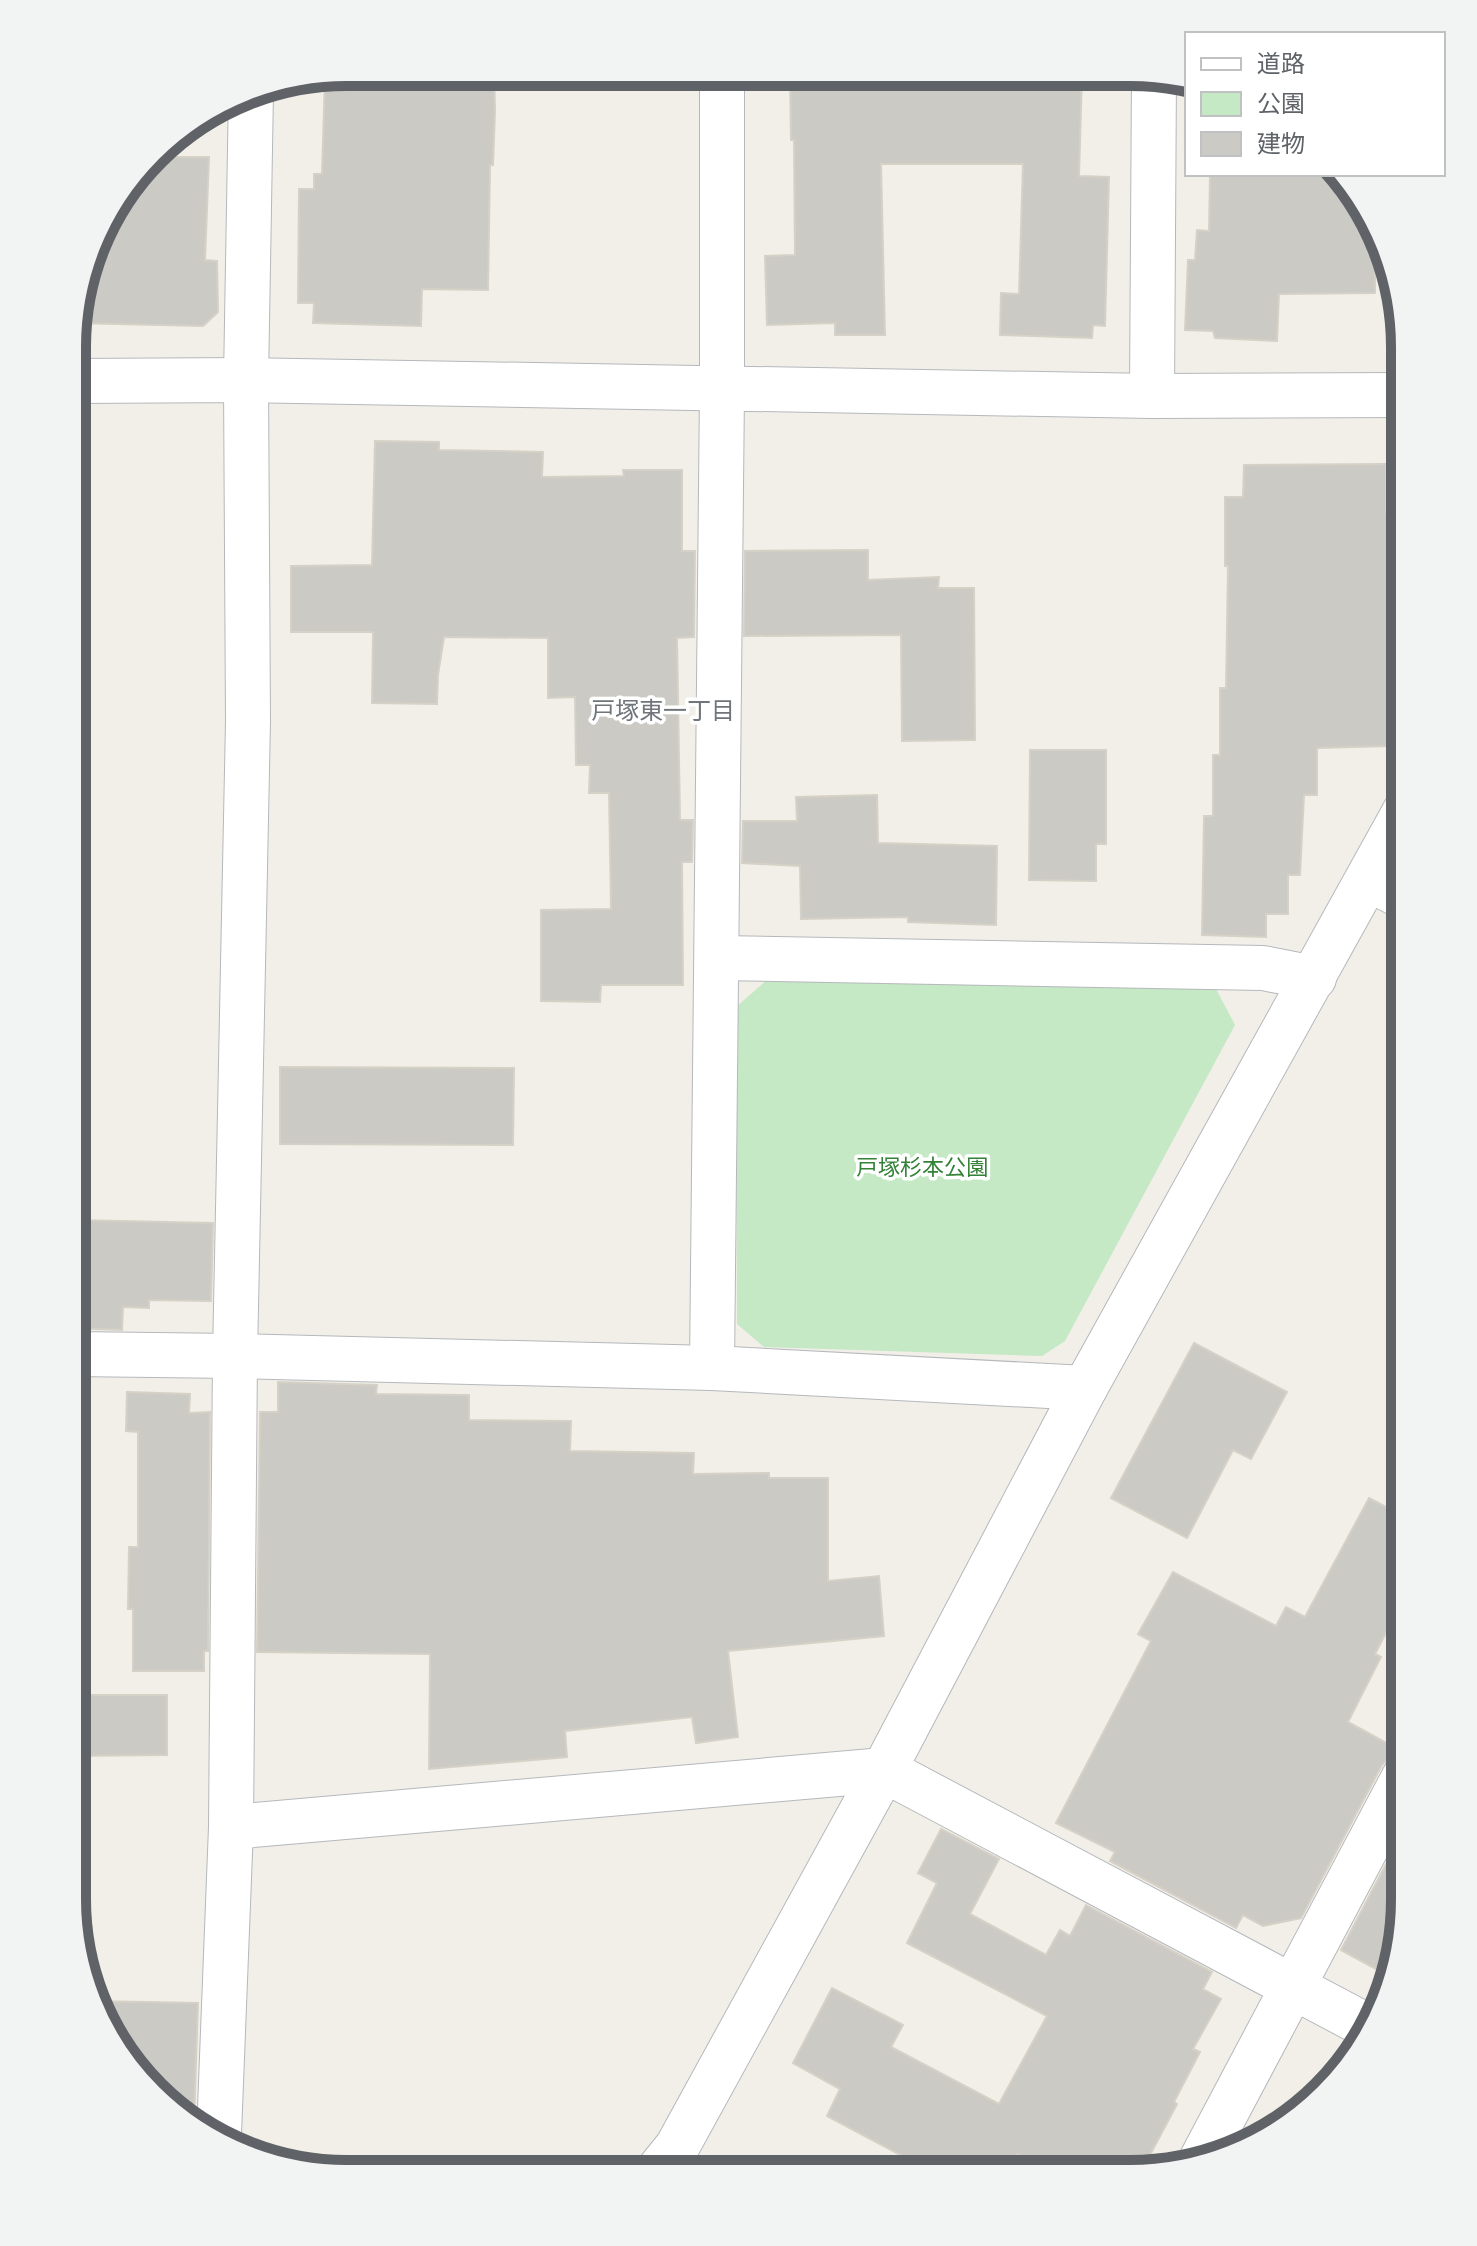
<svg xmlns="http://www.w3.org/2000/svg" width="1477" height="2246" viewBox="0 0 1477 2246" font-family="'DM Sans','Noto Sans JP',sans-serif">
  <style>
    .green { fill: #c5e8c5 }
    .building { fill: #cccac5; stroke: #d6d1c6; stroke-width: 2 }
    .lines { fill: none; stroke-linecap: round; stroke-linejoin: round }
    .minor-casing { stroke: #b5b8bc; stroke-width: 46 }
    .minor { stroke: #fff; stroke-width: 44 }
    .labels { text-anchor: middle; stroke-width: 7; stroke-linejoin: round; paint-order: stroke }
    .park-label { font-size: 22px; fill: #348238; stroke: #fff }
    .neighbourhood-label { font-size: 24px; fill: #70757a; stroke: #fff }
    .rim { fill: none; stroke: #5f6368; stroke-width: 10 }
  </style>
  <rect width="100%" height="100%" fill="#f1efe8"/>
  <!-- green -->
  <polygon class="green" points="768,979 1215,987 1235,1025 1065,1341 1042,1356 764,1347 737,1324 736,1007"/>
  <!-- building -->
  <g class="building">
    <polygon points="347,72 494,72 495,110 493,165 490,165 488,290 422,289 421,326 313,323 314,303 298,303 299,189 314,189 314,174 322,174 325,76"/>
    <polygon points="790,73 1082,74 1079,176 1109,177 1105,326 1093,325 1092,338 1000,335 1001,293 1019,294 1023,164 881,164 885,335 835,335 835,323 767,325 765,256 795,255 794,140 791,140"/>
    <polygon points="153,157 209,157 205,260 217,261 218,312 203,326 74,323 74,312 101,225"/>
    <polygon points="1210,174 1332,174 1375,230 1375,293 1279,294 1277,341 1215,338 1213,331 1185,330 1188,260 1195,260 1197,230 1209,231"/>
    <polygon points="375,441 439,442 439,450 543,452 542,477 624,476 623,470 682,470 682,551 695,551 694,637 677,638 680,820 693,820 692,862 682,862 683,985 601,985 600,1002 541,1001 541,910 611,909 609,793 589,793 590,765 576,765 575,697 548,698 548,638 444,637 438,675 437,704 372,703 373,632 291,632 291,566 372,565"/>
    <polygon points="1386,464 1386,513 1405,513 1405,646 1390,646 1391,746 1317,748 1317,795 1304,795 1300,875 1288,875 1288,914 1266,914 1266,937 1202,935 1204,816 1213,816 1213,755 1220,755 1220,688 1226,688 1228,566 1225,566 1225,497 1243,497 1244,465"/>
    <polygon points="868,550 868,580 939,577 938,588 974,588 975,740 902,741 901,635 744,636 745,551"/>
    <polygon points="1030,750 1106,750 1106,844 1096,844 1096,881 1029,880"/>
    <polygon points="877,795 878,843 997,846 996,925 908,922 908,917 801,919 800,866 742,863 743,821 797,821 796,797"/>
    <polygon points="280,1067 514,1068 513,1145 280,1144"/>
    <polygon points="73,1220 213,1223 211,1301 149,1300 149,1308 123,1307 122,1330 73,1328"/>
    <polygon points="1194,1343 1287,1392 1251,1459 1233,1450 1187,1538 1111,1498"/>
    <polygon points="278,1382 377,1385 376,1394 469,1395 469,1420 571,1421 570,1451 694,1453 693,1474 769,1473 769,1478 828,1478 828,1581 879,1576 884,1636 728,1651 738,1737 696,1743 692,1717 565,1731 567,1757 429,1769 430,1654 257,1652 260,1412 278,1412"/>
    <polygon points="127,1392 190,1394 189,1413 210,1412 208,1651 204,1651 204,1671 133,1671 133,1609 128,1609 129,1547 138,1547 138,1432 126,1431"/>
    <polygon points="1369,1498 1405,1517 1404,1598 1375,1654 1381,1657 1348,1722 1403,1752 1391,1756 1382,1765 1301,1918 1263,1926 1243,1915 1236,1928 1110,1861 1115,1852 1056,1823 1151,1641 1138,1634 1173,1572 1276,1626 1286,1607 1305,1617"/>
    <polygon points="72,1695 167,1695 167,1755 72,1756"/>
    <polygon points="941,1829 999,1859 970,1914 1046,1955 1060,1930 1070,1936 1086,1905 1212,1972 1203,1989 1221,1999 1193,2049 1200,2052 1174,2102 1177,2104 1141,2172 1055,2174 1017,2154 1007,2174 906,2173 912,2161 827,2116 840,2089 793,2063 832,1988 903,2025 891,2047 999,2104 1047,2016 907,1943 937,1883 918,1873"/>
    <polygon points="1404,1830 1404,1917 1385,1974 1341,1950"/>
    <polygon points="92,2001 198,2003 194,2123 180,2117"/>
  </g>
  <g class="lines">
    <!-- minor casing -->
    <g class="minor-casing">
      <g id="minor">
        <polyline points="74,381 246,380 1152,396 1405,395"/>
        <polyline points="1152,396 1154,74"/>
        <polyline points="1369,879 1405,898"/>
        <polyline points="718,958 1263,968 1314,978"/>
        <polyline points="73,1354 235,1356 712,1368 1085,1388"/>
        <polyline points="712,1368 722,390 722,73"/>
        <polyline points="231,1827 884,1770 1367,2026"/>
        <polyline points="219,2134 231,1827 235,1356 248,721 246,380 251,91"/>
        <polyline points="1201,2160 1404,1777"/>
        <polyline points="656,2173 677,2147 884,1770 1085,1388 1405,811"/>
      </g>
    </g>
    <!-- minor -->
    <use href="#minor" class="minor"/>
  </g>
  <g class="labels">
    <!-- park labels -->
    <g class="park-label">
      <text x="922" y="1175">戸塚杉本公園</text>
    </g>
    <!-- neighbourhood labels -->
    <g class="neighbourhood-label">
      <text x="663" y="719">戸塚東一丁目</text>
    </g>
  </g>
  <!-- crop -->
  <path d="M0 0H1477V2246H0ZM347 86H1130A261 261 0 0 1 1391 347V1899A261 261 0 0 1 1130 2160H347A261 261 0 0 1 86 1899V347A261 261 0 0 1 347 86Z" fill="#f2f3f3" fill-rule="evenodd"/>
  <path class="rim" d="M347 86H1130A261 261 0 0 1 1391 347V1899A261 261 0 0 1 1130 2160H347A261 261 0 0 1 86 1899V347A261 261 0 0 1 347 86Z"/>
  <!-- legend -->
  <rect x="1185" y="32" width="260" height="144" fill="#ffffff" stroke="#bfc1c3" stroke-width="2"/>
  <rect x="1201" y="58" width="40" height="12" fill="#ffffff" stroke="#bfc1c3" stroke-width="2"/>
  <text x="1257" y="72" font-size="24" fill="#5f6368">道路</text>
  <rect x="1201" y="92" width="40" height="24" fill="#c5e8c5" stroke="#bfc1c3" stroke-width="2"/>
  <text x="1257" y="112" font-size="24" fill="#5f6368">公園</text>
  <rect x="1201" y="132" width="40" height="24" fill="#cccac5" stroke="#bfc1c3" stroke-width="2"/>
  <text x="1257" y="152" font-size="24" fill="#5f6368">建物</text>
</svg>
